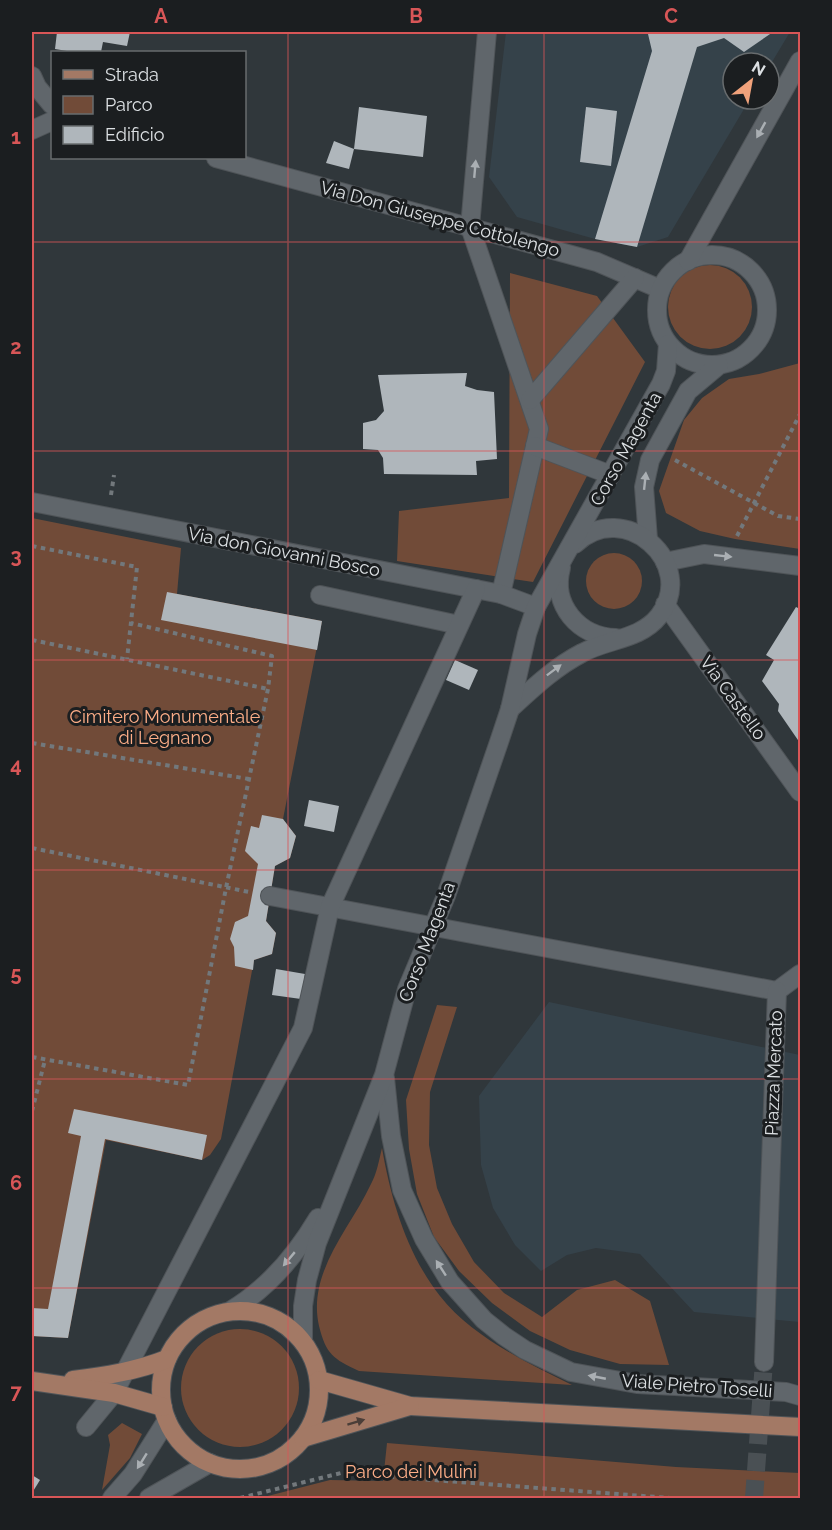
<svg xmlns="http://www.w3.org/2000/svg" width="832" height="1530" viewBox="0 0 832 1530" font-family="Raleway,sans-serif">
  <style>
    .built { fill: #35424a }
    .green { fill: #714b38 }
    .building { fill: #afb6bb }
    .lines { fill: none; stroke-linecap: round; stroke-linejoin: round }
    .minor-tunnel { stroke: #4a5054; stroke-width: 18; stroke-dasharray: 18 9; stroke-linecap: butt }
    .minor-casing { stroke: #4f5458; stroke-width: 20 }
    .major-casing { stroke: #4f5458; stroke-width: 20 }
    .path { stroke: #72787c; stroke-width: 4; stroke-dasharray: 4.5 4.5; stroke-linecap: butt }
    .minor { stroke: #60666b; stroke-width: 18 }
    .major { stroke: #a37965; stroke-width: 18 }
    .oneway { fill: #aaafb3 }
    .oneway2 { fill: #4b3e38 }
    .grid { fill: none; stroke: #d85657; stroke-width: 1.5; stroke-opacity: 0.55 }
    .labels { text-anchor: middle; stroke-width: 6; stroke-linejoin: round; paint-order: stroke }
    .street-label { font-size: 18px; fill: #dce0e3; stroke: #1b1e20 }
    .park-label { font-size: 18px; fill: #fdae88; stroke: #1b1e20 }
    .neatline { fill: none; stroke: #d85657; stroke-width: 2 }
    .grid-label { font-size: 20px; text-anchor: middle; font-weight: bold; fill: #d85657 }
  </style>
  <rect width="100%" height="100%" fill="#30373b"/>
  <!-- built -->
  <g class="built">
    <polygon points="506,32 790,32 769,67 769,63 733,63 733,99 750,99 668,237 637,247 595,239 517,217 489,177"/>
    <polygon points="549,1002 800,1055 800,1322 694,1312 640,1254 596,1248 567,1255 541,1271 515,1245 493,1208 481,1165 479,1096"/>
  </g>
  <!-- green -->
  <g class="green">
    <circle cx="710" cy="307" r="42"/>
    <polygon points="510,273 597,296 645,362 533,582 397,561 399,511 509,498"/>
    <polygon points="800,363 800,549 735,539 700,531 666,513 659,491 684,420 702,398 729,379 759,374"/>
    <polygon points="32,518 181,548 177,594 322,621 283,819 296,836 290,858 275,866 266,921 276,933 272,954 254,960 221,1139 210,1155 202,1160 106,1140 68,1338 32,1336"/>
    <circle cx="614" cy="581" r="28"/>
    <polygon points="437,1005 457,1007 430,1092 429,1145 437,1188 452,1224 474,1262 504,1293 542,1317 577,1290 615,1280 650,1301 669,1365 620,1364 570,1350 530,1331 492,1303 459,1271 434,1237 417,1194 409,1149 406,1100"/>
    <path d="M382,1148C391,1200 407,1254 440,1296C471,1336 527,1363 572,1385L359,1371C333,1359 326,1354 319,1326C307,1272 350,1229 371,1184C377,1173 379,1160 382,1148Z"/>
    <circle cx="240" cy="1388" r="59"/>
    <polygon points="122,1423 142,1434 130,1458 102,1490 110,1445 108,1435"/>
    <polygon points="387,1443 676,1467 800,1473 800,1498 260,1498 330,1480 383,1481"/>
  </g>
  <!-- building -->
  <g class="building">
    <polygon points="57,32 130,32 127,46 103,42 101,52 73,52 55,49"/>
    <polygon points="643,32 773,32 744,52 724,38 697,47 637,247 595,239 652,51 648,34"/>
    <polygon points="359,107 427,116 423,157 354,149 349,169 326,163 334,141 354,149"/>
    <polygon points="586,107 617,111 611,166 580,162"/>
    <polygon points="467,373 465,386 477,390 494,392 497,459 476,461 477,475 384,474 383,458 378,450 363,449 363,423 376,420 384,411 378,375"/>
    <polygon points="167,592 322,621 317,650 161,620"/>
    <polygon points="796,607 800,609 800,743 778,711 779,704 762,681 774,660 766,655"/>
    <polygon points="455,660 478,670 469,690 446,680"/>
    <polygon points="309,800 339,806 334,832 304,826"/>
    <polygon points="262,815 283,819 296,836 290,858 275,866 266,921 276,933 272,954 254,960 253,970 235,966 234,947 230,939 235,922 248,916 258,864 245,851 251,826 259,828"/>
    <polygon points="276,969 305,974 301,999 272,995"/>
    <polygon points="74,1109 207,1135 202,1160 105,1139 68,1338 32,1336 32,1308 48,1309 81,1136 68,1133"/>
    <polygon points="32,1475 40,1480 32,1493"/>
  </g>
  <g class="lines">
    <!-- minor-tunnel -->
    <polyline class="minor-tunnel" points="754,1498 764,1362"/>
    <!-- minor casing -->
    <g class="minor-casing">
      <g id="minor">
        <polyline points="487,32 470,227 539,429 501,594"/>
        <polyline points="32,76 37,87 52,105"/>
        <polyline points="32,130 52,121"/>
        <polyline points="216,158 597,262 660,289"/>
        <circle cx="712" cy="310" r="55"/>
        <polyline points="688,261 800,61"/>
        <polyline points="530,400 635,278"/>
        <polyline points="535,446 611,475"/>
        <polyline points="32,502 501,594 536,607"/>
        <polyline points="648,539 644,487 650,460 688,391 719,365"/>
        <polyline points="665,562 704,554 800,566"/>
        <path d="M561,568C551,605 579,637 616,638"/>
        <polyline points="320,595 459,625"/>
        <polyline points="665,604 800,792"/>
        <path d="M510,709C533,688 555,667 582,653C607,639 640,640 659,616C699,564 624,497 575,544"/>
        <polyline points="270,896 777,991"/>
        <polyline points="777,991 800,974"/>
        <polyline points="385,1078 391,1136 402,1190 424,1239 450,1282 484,1320 504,1336 525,1350 571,1372 637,1384 786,1392 800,1396"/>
        <path d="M230,1311C267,1289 296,1255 318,1218"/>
        <polyline points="303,1342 303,1306 307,1280 317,1243 384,1075 407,989 446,896 499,742 510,709 527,634 536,607 661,384 666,371 668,344"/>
        <polyline points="764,1362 777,991"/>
        <polyline points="86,1427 114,1393 303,1028 330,907 476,589"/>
        <polyline points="112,1498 133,1474 167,1420"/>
        <polyline points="149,1498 210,1463"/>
      </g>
    </g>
    <!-- major casing -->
    <g class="major-casing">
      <g id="major">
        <circle cx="240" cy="1390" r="79"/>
        <path d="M73,1380C105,1376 136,1371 167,1359"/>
        <polyline points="319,1380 410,1406 800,1427"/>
        <polyline points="32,1381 114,1393 163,1407"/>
        <polyline points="303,1438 410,1406"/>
      </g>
    </g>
    <!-- path -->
    <g class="path">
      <polyline points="675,460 778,516 800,519"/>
      <polyline points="111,495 114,475"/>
      <polyline points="737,536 800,414"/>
      <polyline points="32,546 137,567 127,659"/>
      <polyline points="32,640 268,689"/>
      <polyline points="32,743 249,779"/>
      <polyline points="32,848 249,892"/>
      <polyline points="32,1057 188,1085 226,888 268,689 272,656 131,623"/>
      <polyline points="32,1111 45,1060"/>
      <polyline points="240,1498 341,1473 670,1498"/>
    </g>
    <!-- minor -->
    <use href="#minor" class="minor"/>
    <!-- major -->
    <use href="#major" class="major"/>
  </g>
  <!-- one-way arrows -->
  <defs><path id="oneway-solid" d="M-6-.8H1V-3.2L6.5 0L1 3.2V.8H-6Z" transform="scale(1.5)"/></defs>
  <g class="oneway">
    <use href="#oneway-solid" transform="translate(761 130) rotate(119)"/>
    <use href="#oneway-solid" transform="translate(475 169) rotate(-85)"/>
    <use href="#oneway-solid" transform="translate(645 481) rotate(-84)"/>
    <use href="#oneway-solid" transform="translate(723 556) rotate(6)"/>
    <use href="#oneway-solid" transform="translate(554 670) rotate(-37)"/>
    <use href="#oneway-solid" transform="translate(289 1259) rotate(130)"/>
    <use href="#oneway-solid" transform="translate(441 1268) rotate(-123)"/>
    <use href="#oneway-solid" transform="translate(597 1377) rotate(-169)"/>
    <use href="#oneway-solid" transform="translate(142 1461) rotate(122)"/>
  </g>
  <use class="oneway2" href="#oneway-solid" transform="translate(356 1422) rotate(-17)"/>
  <!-- grid -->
  <path class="grid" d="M288,32V1498M544,32V1498M32,242H800M32,451H800M32,660H800M32,870H800M32,1079H800M32,1288H800"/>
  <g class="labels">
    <!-- street labels -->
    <g class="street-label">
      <text transform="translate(440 219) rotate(15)" y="6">Via Don Giuseppe Cottolengo</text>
      <text transform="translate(626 449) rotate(-61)" y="6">Corso Magenta</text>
      <text transform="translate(284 552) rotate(11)" y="6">Via don Giovanni Bosco</text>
      <text transform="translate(733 698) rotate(54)" y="6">Via Castello</text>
      <text transform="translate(427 942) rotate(-69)" y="6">Corso Magenta</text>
      <text transform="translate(774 1073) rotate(-88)" y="6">Piazza Mercato</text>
      <text transform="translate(697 1386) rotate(4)" y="6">Viale Pietro Toselli</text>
    </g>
    <!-- park labels -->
    <g class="park-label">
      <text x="165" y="723">Cimitero Monumentale<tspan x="165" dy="21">di Legnano</tspan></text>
      <text x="411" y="1478">Parco dei Mulini</text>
    </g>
  </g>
  <!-- border -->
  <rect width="832" height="1530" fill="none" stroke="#1b1e20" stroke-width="66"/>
  <!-- legend -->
  <rect x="51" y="51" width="195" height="108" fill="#1b1e20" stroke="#686c6e" stroke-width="1.5"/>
  <rect x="63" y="70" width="30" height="9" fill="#a37965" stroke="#686c6e" stroke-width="1.5"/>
  <text x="105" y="81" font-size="18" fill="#dce0e3">Strada</text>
  <rect x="63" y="96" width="30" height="18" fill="#714b38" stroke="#686c6e" stroke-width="1.5"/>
  <text x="105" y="111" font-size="18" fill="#dce0e3">Parco</text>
  <rect x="63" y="126" width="30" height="18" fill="#afb6bb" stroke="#686c6e" stroke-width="1.5"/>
  <text x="105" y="141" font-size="18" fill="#dce0e3">Edificio</text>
  <!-- north arrow -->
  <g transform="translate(751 81) rotate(31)"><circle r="28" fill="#1b1e20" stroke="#686c6e" stroke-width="1.5"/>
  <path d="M0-4.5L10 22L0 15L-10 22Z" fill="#f1a27b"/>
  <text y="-9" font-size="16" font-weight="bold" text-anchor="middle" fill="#dce0e3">N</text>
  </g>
  <rect x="33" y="33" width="766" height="1464" class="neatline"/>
  <g class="grid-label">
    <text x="161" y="23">A</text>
    <text x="416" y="23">B</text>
    <text x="671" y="23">C</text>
    <text x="16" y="144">1</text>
    <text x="16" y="354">2</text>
    <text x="16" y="563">3</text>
    <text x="16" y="772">4</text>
    <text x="16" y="981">5</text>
    <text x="16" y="1190">6</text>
    <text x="16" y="1399">7</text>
  </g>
</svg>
